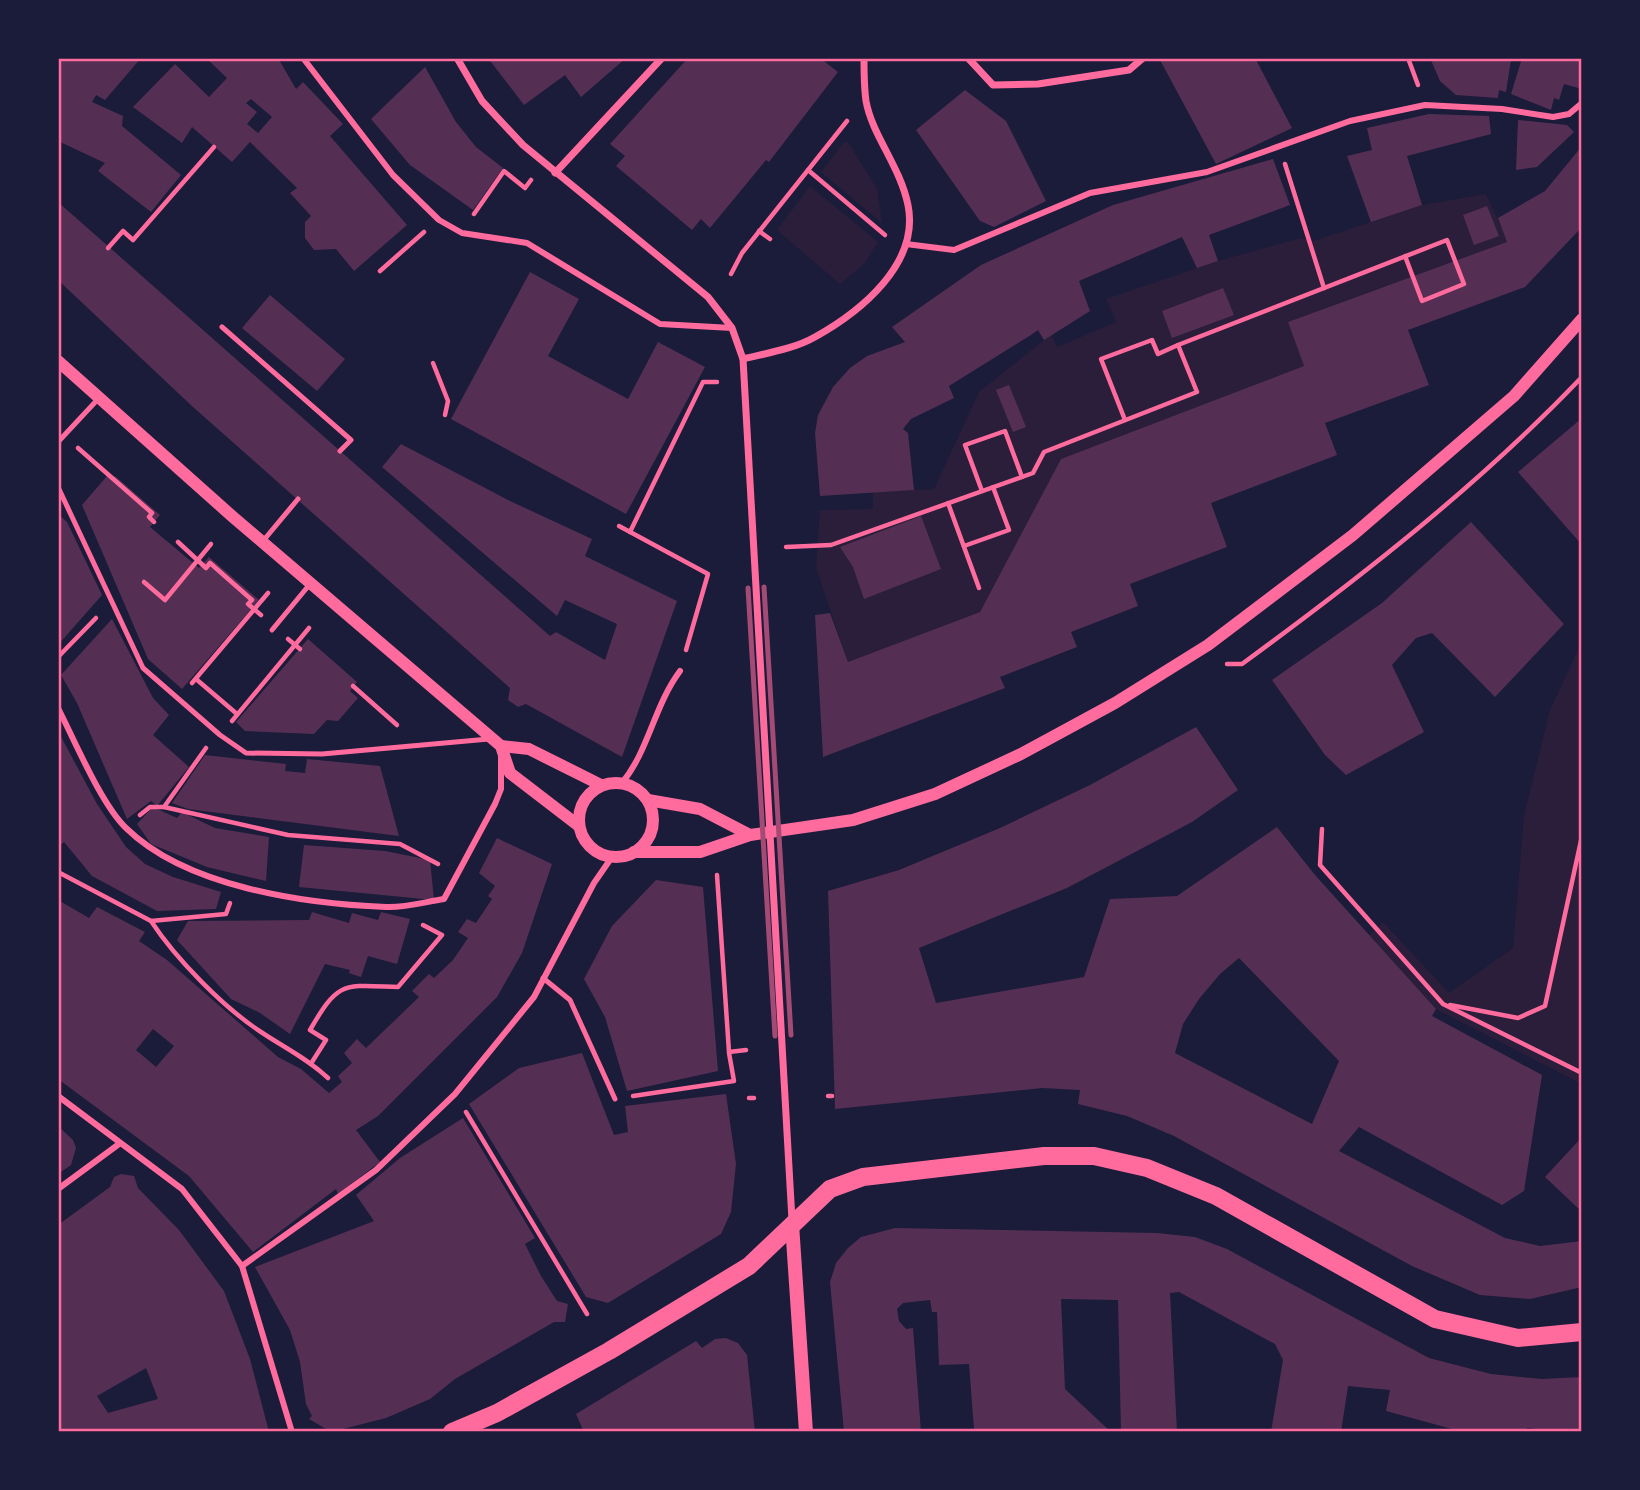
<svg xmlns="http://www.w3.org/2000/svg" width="1640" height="1490" viewBox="0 0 1640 1490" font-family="'Nunito Sans',sans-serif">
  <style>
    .green { fill: #2a1e3b }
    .building { fill: #542f53; fill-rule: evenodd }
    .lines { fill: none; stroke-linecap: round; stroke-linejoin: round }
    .path { stroke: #ff6b9d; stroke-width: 4.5 }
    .service { stroke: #ff6b9d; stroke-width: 5 }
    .pedestrian { stroke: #ff6b9d; stroke-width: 6 }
    .minor { stroke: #ff6b9d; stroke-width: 7 }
    .tertiary { stroke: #ff6b9d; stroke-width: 12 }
    .secondary { stroke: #ff6b9d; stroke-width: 14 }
    .primary { stroke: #ff6b9d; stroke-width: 18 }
    .rail { stroke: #a44b75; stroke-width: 5 }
    .neatline { fill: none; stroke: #ff6b9d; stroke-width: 2.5 }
  </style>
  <rect width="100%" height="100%" fill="#1b1b3a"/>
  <!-- green -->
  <g class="green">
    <polygon points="844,142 848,142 877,189 882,223 821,172"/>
    <polygon points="810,186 878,242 864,264 840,284 777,230"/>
    <polygon points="1486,194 1508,241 1408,330 1391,284 1288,322 1304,366 1061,459 980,612 848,662 816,568 820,510 873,509 873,492 934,489 979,392 1044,340 1051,335 1057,347 1116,322 1106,299 1218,261 1300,238 1313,241 1422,205"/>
    <polygon points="1582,641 1582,1084 1436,1009 1369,935 1383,922 1449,993 1513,948 1524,816 1550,710"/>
  </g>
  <!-- building -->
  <g class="building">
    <polygon points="58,58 141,58 105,100 96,95 92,102 123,116 122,126 181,175 151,212 98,171 105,163 58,141"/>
    <path d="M206,58H278L296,89L303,82L343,124L330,136L407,225L354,271L336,249L314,250L305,238V222L311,216L290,193L297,188L250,142L232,162L192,127L182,143L133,107L175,64L209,97L227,78ZM251,99L272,117L258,133L247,124L257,112L246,103Z"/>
    <polygon points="488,58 626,58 581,97 565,75 524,105"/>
    <polygon points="688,58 820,58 838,72 769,162 766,160 710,228 701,219 692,230 616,166 625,156 610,144"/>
    <polygon points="1161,58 1255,58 1292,128 1216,164 1160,60"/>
    <polygon points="1430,58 1511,60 1506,92 1499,90 1498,98 1456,95 1440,81"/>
    <polygon points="1522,58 1582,58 1582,89 1564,84 1559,100 1554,98 1551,110 1511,94"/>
    <polygon points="425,67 456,122 476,147 503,168 473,210 410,165 371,119"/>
    <polygon points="965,90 1006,121 1046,201 994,227 980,221 916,130"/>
    <polygon points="1429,114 1489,116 1491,134 1407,156 1422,205 1371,222 1347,156 1372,150 1367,128"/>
    <polygon points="1518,120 1567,125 1574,132 1537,167 1516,170"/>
    <polygon points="1582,146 1582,227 1525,287 1408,330 1429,385 1325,423 1337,455 1211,503 1227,547 1130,584 1138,606 1071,632 1077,647 1000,677 1005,688 823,757 815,615 830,613 848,662 980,612 1061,459 1304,366 1288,322 1507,242 1498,218 1545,191"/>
    <polygon points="1273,159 1290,205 1209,235 1218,261 1197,268 1182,237 1079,281 1090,311 1044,340 1038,330 1031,335 949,386 954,398 911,419 903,429 908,433 914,490 820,496 815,433 818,415 833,387 850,368 867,356 905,342 892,327 981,265 1113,205"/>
    <polygon points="58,202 550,636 556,632 605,660 617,624 565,600 557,616 382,467 401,444 510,501 592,539 585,556 677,601 622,757 526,704 518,707 508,700 510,688 193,407 58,280"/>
    <polygon points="1487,206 1499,236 1474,245 1463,215"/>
    <polygon points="530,272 579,299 548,356 628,399 658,342 705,367 626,514 451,419"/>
    <polygon points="1223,288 1234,315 1172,338 1162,311"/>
    <polygon points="270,295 345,359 317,391 242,328"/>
    <polygon points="1009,385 1026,427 1013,432 996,390"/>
    <polygon points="1582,418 1582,545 1518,472"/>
    <polygon points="107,476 112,480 115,476 160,515 150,527 199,568 209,557 259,600 182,689 148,659 82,505"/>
    <polygon points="58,514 67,522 102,595 58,645"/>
    <polygon points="921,516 941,569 864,599 853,567 840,547"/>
    <polygon points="1471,522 1564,624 1495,697 1432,633 1416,638 1392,665 1424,732 1346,775 1325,755 1272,680 1382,603"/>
    <polygon points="112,619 153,698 169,715 153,735 189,767 157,806 151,801 127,819 77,703 61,675"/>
    <polygon points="308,639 357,682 350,691 358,698 338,721 327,720 314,734 245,731 236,722"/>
    <path d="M1196,727L1238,790L1192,822L1067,888L919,948L936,1003L1084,977L1110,899L1177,896L1277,827L1315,875L1436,1009L1432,1016L1542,1075L1524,1191L1502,1205L1359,1127L1339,1151L1505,1238L1540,1246L1582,1241V1287L1530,1299L1480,1295L1412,1266L1174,1136L1127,1116L1078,1104L1080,1090L1042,1088L835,1109L828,891L899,870L1000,828L1090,785ZM1239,958L1339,1061L1312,1124L1175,1053L1183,1024L1199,999L1220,974Z"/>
    <polygon points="58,731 97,804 126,847 145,864 173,877 221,892 216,909 157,911 92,876 64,842 58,847"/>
    <polygon points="205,755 286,764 285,771 305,773 307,759 380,766 399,836 188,809 172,803"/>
    <polygon points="153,807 177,818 182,812 215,828 269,837 266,881 207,867 151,844 137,824"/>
    <path d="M497,838L552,864L522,953L497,997L378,1116L356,1130L380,1162L338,1194L336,1189L253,1252L189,1176L58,1079V900L89,918L97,907L145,932L139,941L167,960L278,1057L301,1069L329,1093L342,1082L338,1076L352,1063L344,1053L357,1039L366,1048L419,997L412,991L429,974L434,978L453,960L468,938L458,932L467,919L476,923L492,899L488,896L495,886L479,873ZM153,1029L174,1046L156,1067L136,1050Z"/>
    <polygon points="304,845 385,851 430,860 434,900 299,887"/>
    <polygon points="656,880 703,887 718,1071 627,1091 605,1017 584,979 612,926"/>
    <polygon points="312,912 349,923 352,913 378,920 381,912 410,919 397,964 368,956 361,977 349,973 350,970 325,964 290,1034 260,1013 231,999 177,940 188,921 309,920"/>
    <polygon points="582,1053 614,1135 628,1132 625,1106 726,1094 736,1164 731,1212 721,1234 608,1303 586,1297 469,1104 519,1068"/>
    <polygon points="463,1118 535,1238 525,1244 541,1276 557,1301 568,1304 565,1322 554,1322 455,1379 430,1399 386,1418 331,1432 309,1419 312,1416 306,1404 300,1362 290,1330 255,1267 374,1221 356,1195 400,1158"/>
    <polygon points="58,1126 73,1140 76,1148 71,1165 58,1174"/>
    <polygon points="1582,1137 1582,1212 1545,1177"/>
    <path d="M121,1174L134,1176L138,1188L179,1230L224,1291L250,1359L269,1432H58V1225L110,1187L114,1177ZM146,1368L158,1399L108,1413L97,1396Z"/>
    <polygon points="895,1228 1157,1233 1195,1237 1227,1249 1429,1358 1491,1374 1542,1379 1582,1377 1582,1432 1535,1432 1537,1429 1527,1428 1525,1432 1463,1432 1386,1411 1390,1390 1348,1386 1341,1432 1271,1432 1283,1360 1275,1344 1179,1292 1170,1293 1177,1432 1121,1432 1118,1300 1061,1299 1065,1389 1111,1432 971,1432 974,1429 969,1364 939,1365 937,1312 932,1312 930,1300 903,1303 897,1309 899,1321 906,1329 913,1328 921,1432 844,1432 830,1282 836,1263 848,1248 861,1237"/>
    <polygon points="726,1338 738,1343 747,1355 755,1432 584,1432 576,1414 696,1341 702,1348 715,1339"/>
  </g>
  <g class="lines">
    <!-- path -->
    <g class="path">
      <polyline points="1408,58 1418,85"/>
      <polyline points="1285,164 1324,288"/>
      <polyline points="808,170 885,235"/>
      <polyline points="474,214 504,171 525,188 531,180"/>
      <polyline points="759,231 770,239"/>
      <polyline points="108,248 123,231 133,240 214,147"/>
      <polyline points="380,271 424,232"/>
      <polyline points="731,274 742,253 847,121"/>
      <polyline points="433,363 448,401 445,415"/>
      <polyline points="1125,420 1101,359 1152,340 1158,354 1178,345"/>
      <polyline points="78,448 152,513 149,517 154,522"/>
      <polyline points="982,491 965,445 1005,431 1022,477"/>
      <polyline points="948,503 979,588"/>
      <polyline points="619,526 708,574 686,650"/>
      <polyline points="630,532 703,382 717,382"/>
      <polyline points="178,542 206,568 210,563 252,600 248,604 261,615"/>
      <polyline points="964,546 1009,530 993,487"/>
      <polyline points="786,547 831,545 1033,473 1044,452 1197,392 1178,345 1447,240 1464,284 1422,301 1405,256"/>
      <polyline points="144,582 165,600 211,544"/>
      <polyline points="288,639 300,649"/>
      <polyline points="58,657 96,618"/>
      <path d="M1227,664H1242C1361,577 1480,484 1582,377"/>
      <polyline points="196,679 237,714"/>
      <polyline points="192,683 268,593"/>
      <polyline points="353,686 397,725"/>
      <polyline points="232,721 309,628"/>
      <polyline points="164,807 288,835 400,844 438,864"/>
      <polyline points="140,815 150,807 164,807 206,748"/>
      <polyline points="1322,829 1320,865 1443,1004 1582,1073"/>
      <polyline points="58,872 151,921 226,914 230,903"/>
      <polyline points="717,875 729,1052 746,1050"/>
      <path d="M151,921C176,959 223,1007 261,1032C285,1048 308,1059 328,1078"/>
      <polyline points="1450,1005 1518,1018 1545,1006 1582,836"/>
      <path d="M312,1062L326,1040L310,1030C339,980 343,985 398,987L442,935L423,925"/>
      <polyline points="633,1096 734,1081 729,1053"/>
      <polyline points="828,1096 832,1096"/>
      <polyline points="749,1098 754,1098"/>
      <polyline points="466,1112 587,1314"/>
    </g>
    <!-- service -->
    <g class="service">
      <polyline points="222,327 351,440 340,451"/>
      <polyline points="58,442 99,398"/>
      <polyline points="58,487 143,668 220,735 246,753 322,754 489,739"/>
      <polyline points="263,541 298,499"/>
      <polyline points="272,630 310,584"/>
      <polyline points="543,978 570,1000 615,1099"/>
    </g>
    <!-- pedestrian -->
    <g class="pedestrian">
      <polyline points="303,58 393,175 439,220 462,233 527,243 660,324 732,328"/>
      <polyline points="906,244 954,250 1090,193 1207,172 1350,121 1425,105 1502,109 1553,117 1569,114 1582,103"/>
      <path d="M58,708C75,741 101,804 126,828C186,887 305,904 386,907C404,908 425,902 444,899L495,804L501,789V758"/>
      <path d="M622,783C649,750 654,706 680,671"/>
      <polyline points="58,1096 182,1189 242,1266 292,1432"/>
      <polyline points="58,1189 119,1144"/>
      <polyline points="242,1266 376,1170 455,1094 534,997 594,883 612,857"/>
    </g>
    <!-- minor -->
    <g class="minor">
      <polyline points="457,58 482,101 523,145 708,297 732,328 743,359 792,1220"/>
      <polyline points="968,58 993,85 1038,84 1129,70 1143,58"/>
      <polyline points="555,173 662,58"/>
      <path d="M743,359C767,353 794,349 815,337C860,312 920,264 908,205C900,166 872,135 866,101C864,87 864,72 864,58"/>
    </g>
    <!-- tertiary -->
    <g class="tertiary">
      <polyline points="58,361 233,517 501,746 510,773 579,826"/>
      <polyline points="501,746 529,749 601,785"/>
      <circle cx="616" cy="820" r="37"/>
      <polyline points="648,800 700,809 750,835"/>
      <polyline points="634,852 700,852 750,835 853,820 935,794 1021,754 1115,703 1208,645 1353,535 1514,396 1582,319"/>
    </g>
    <!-- secondary -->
    <polyline class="secondary" points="792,1224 806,1432"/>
    <!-- primary -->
    <polyline class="primary" points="452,1432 497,1413 609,1351 749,1266 830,1189 863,1177 1044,1156 1094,1156 1147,1168 1216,1196 1435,1319 1518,1338 1582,1332"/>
    <!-- rail -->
    <g class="rail">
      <polyline points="764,587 791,1035"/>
      <polyline points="748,588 775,1036"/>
    </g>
  </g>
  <!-- border -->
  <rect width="1640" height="1490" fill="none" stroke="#1b1b3a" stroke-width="119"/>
  <rect x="60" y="60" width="1520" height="1370" class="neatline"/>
</svg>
